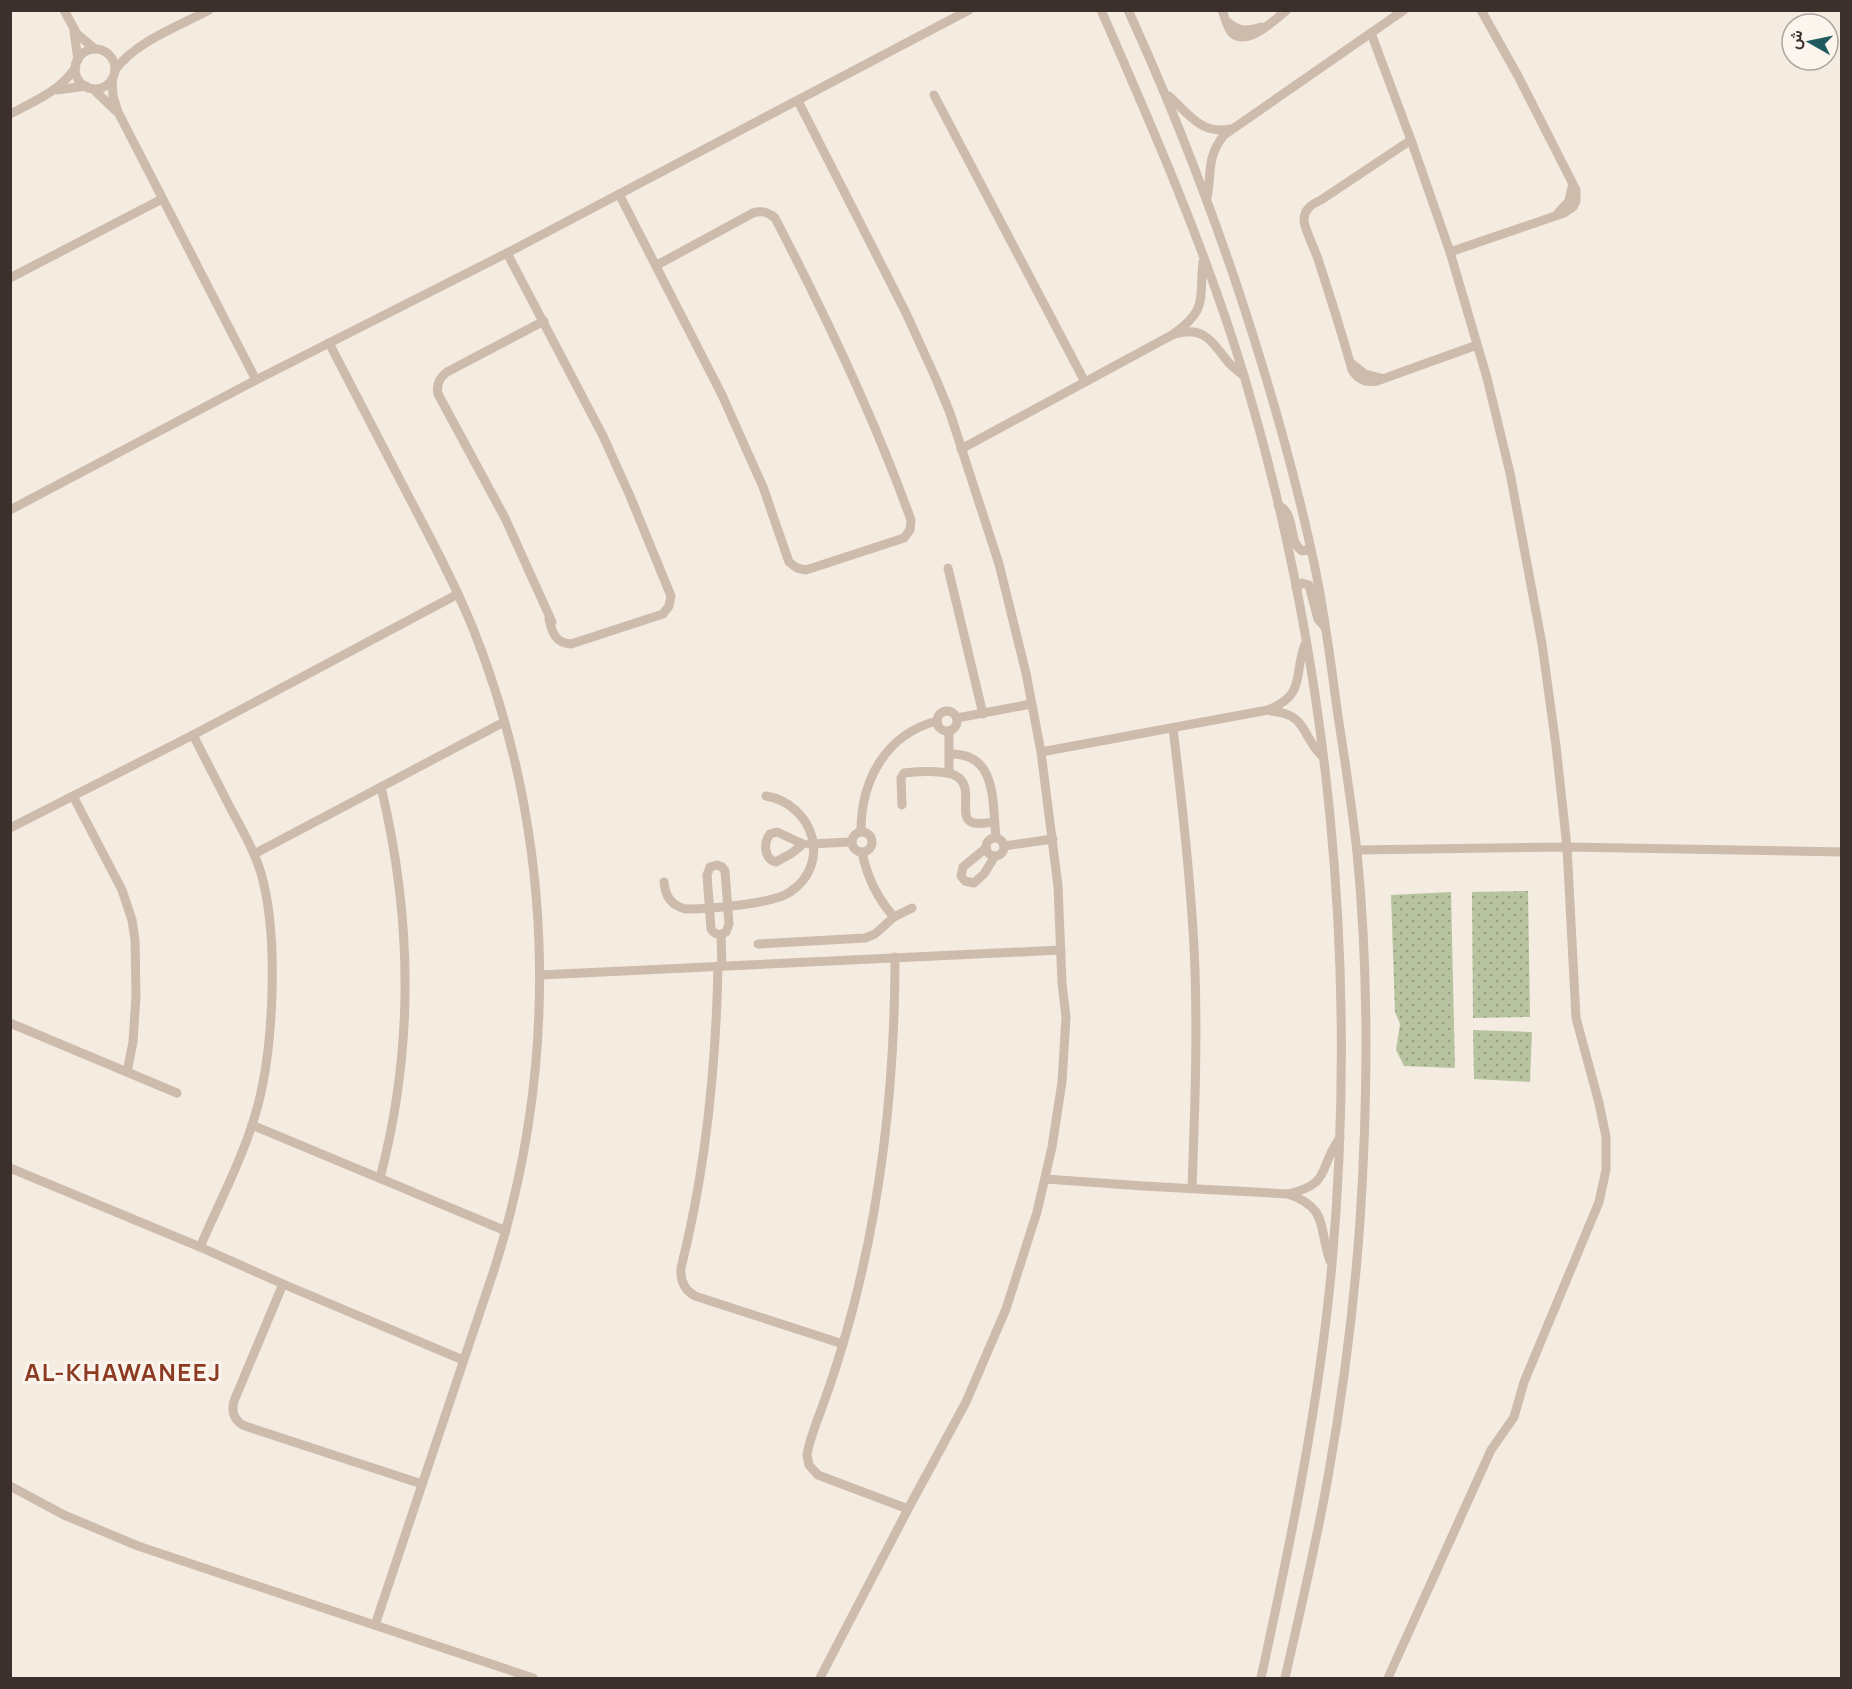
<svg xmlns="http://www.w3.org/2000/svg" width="1852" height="1689" viewBox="0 0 1852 1689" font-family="Manrope,Vazirmatn,sans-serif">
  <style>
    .grass { fill: url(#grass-dots) }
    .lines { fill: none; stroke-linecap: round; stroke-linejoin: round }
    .minor { stroke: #cdbbac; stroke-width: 9 }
    .labels { text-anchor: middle; stroke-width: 6; stroke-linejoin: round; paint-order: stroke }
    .district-label { font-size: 24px; font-weight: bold; letter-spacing: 1.5px; fill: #8c3b22; stroke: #fbf5ee }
  </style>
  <defs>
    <pattern id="grass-dots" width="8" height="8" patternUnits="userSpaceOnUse" patternTransform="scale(1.5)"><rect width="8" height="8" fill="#b8c4a0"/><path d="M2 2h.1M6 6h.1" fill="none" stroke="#97a083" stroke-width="1.8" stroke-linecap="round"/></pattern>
  </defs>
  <rect width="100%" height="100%" fill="#f4ebe1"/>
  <!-- grass -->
  <g class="grass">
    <polygon points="1528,891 1530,1017 1473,1018 1472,892"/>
    <polygon points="1451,892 1455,1068 1404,1066 1396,1050 1400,1024 1395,1012 1391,895"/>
    <polygon points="1473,1030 1532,1032 1530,1082 1474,1079"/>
  </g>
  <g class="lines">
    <!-- minor -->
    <g class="minor">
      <polyline points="64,10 77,34 95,49"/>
      <path d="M1101,10C1154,131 1207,252 1245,379C1330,665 1358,967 1332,1264C1319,1405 1291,1540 1261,1678"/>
      <path d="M1128,10C1168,97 1202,184 1233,274C1265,369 1293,465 1314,563C1325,614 1331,665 1338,716C1345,761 1352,807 1357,852C1369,974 1368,1099 1360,1221C1354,1307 1343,1393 1328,1477C1316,1545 1300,1612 1285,1678"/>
      <path d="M1222,10C1225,17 1227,28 1232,33C1248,47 1274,20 1287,10"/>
      <path d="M1229,23C1239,32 1249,31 1261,27"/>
      <polyline points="74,31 78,60"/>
      <polyline points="1371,33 1411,140 1450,252 1487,378 1510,473 1542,644 1556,746 1567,847 1576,1018 1599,1103 1606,1137 1606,1170 1599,1202 1524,1382 1514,1417 1491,1450 1388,1678"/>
      <circle cx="95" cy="69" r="20"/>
      <path d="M115,70C135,42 179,26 209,10"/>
      <polyline points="112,79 113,96 118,112 256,380"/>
      <polyline points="93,89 116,111"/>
      <polyline points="57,90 86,86"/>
      <polyline points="934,95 1085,382"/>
      <path d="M1169,96C1188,113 1201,135 1230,129"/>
      <polyline points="798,101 906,313 936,379 950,413 999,564 1026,673 1041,752 1058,886 1062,983 1066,1017 1062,1082 1052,1147 1037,1212 1006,1309 966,1402 908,1509 820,1678"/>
      <path d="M10,114C35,101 60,91 76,67"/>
      <path d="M1411,140L1321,200C1312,204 1304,209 1304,220C1304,228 1315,250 1318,259C1330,296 1342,333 1352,370C1358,380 1366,383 1377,381L1477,345"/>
      <path d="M619,194L722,395L763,487L789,562L797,568L806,570L904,538L910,530L911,520C874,417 826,316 775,218C768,212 762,210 753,213L657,265"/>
      <path d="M1207,198C1212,172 1206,158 1224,135L1404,10"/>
      <polyline points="1558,213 1569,201 1572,187"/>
      <polyline points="1450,252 1564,213 1573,207 1576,201 1576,190 1518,76 1481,10"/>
      <path d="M507,253L603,436L630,496L671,596L669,606L663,614L571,644C555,643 552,632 549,619"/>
      <polyline points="10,278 162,199"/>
      <path d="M544,321L447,372C439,378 436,385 438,394L505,518L552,622"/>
      <path d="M1175,334C1206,325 1213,344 1229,363C1234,368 1239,372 1244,376"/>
      <path d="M329,343C356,395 383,447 410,499C432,541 454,582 472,626C554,830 561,1057 495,1267L375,1625"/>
      <polyline points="1351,363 1365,374 1381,378"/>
      <path d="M961,449L1172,335C1208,310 1199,301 1203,262"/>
      <path d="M1278,505C1297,514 1287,541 1302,551L1311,549"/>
      <polyline points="10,510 256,380 507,253 969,10"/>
      <polyline points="948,568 983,714"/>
      <polyline points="1296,588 1302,583 1309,585 1318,619 1324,626"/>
      <circle cx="947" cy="721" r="10"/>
      <path d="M1271,711C1308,714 1301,736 1322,756"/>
      <polyline points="957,718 1031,704"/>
      <path d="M1173,729C1182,801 1190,874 1194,947C1198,1027 1195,1108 1192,1188"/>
      <polyline points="949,731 949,773"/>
      <path d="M193,735C206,760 219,786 232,811C243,831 254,851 261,873C279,936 274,1050 256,1112C243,1158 219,1203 200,1247"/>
      <path d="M1041,752L1268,710C1307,694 1293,675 1305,644"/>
      <path d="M949,754C998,752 992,803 996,837"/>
      <polyline points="73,796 122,890 132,920 135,940 136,996 133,1042 127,1072"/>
      <path d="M902,805L901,778L904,773C916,771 946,770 956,776C975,786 958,816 971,822C977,825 988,823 994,822"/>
      <polyline points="10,828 193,735 458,594"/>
      <path d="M861,831C861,780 886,734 937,721"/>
      <circle cx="862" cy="842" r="10"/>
      <path d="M777,832L803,844L792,853L776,862C764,859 763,843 770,834Z"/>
      <circle cx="995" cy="847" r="9"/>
      <polyline points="809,844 851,842"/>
      <polyline points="1004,846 1053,839"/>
      <polyline points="986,848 963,867 961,876 965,881 974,883 984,874 995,856"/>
      <polyline points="1357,850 1567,847 1842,852"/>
      <path d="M862,852C867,877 877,898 894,917"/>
      <polyline points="254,854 504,722"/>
      <path d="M717,865L722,867L725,871L729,924L726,932C720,936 715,935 711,929L707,875L710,867Z"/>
      <path d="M664,882C665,897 672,906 686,909C709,909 773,904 790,892C833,863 813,804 766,796"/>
      <polyline points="721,935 722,966"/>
      <polyline points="758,944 865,938 875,934 894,917 912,908"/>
      <path d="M895,957C895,1076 883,1193 853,1308C845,1338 836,1369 825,1399C819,1417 810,1436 807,1455L809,1465L818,1475L908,1509"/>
      <path d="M718,966C716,1068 706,1169 681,1268C680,1281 684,1290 695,1296L843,1344"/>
      <polyline points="540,975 1061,950"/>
      <polyline points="10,1023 177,1093"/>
      <polyline points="252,1125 506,1231"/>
      <polyline points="10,1168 200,1247 283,1284 463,1360"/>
      <path d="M380,1178C414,1049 412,916 381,787"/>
      <path d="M1046,1179L1143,1186L1288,1194C1329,1208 1318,1227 1330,1261"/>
      <path d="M1288,1194C1333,1183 1317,1169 1340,1138"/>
      <path d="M283,1284L234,1401C231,1412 234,1421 245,1426L422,1484"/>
      <polyline points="10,1486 64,1515 138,1546 533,1678"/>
    </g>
  </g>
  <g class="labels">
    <!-- district labels -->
    <g class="district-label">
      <text x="123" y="1381">AL-KHAWANEEJ</text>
    </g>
  </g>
  <!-- border -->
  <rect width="1852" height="1689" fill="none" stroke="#3b302b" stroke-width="24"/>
  <!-- north arrow -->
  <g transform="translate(1810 42) rotate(279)"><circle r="28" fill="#fbf5ee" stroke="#aea6a0" stroke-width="1.5"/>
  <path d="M0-4.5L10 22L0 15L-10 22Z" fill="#1f5a5e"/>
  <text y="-9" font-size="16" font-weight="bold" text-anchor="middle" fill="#3b302b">ش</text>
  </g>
</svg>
